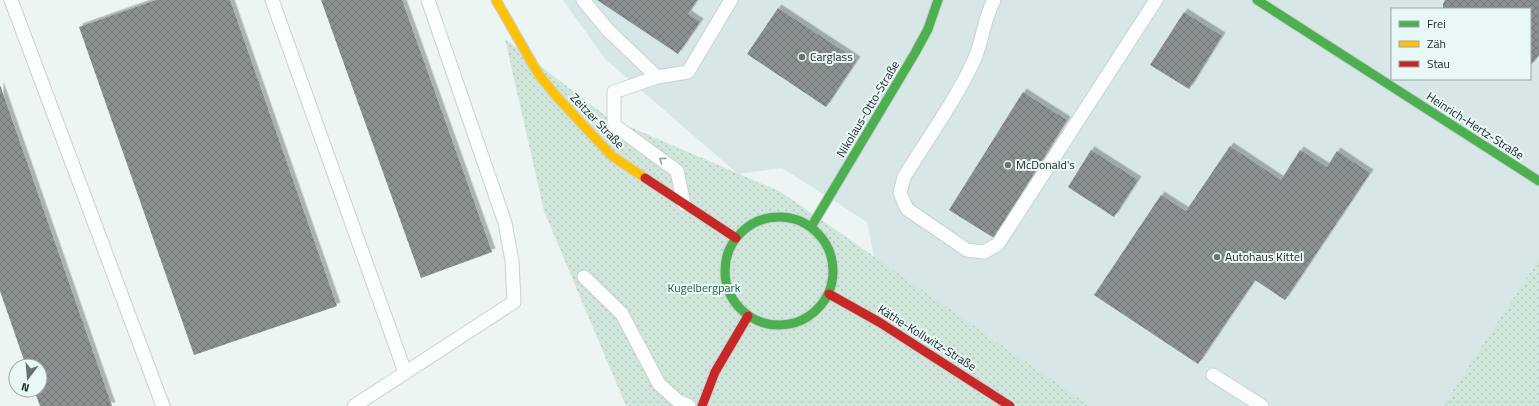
<svg xmlns="http://www.w3.org/2000/svg" width="1539" height="406" viewBox="0 0 1539 406" font-family="'Titillium Web',sans-serif">
  <style>
    .built { fill: #d7e7e7; fill-rule: evenodd }
    .grass { fill: url(#grass-dots) }
    .building { fill: url(#building-cross-hatch); filter: url(#shadow) }
    .lines { fill: none; stroke-linecap: round; stroke-linejoin: round }
    .lane-casing { stroke: #cbd1d1; stroke-width: 15 }
    .fast-casing { stroke: #cbd1d1; stroke-width: 11 }
    .slow-casing { stroke: #cbd1d1; stroke-width: 11 }
    .jam-casing { stroke: #cbd1d1; stroke-width: 11 }
    .lane { stroke: #fcfdfd; stroke-width: 13 }
    .fast { stroke: #4caf50; stroke-width: 9 }
    .slow { stroke: #ffc107; stroke-width: 9 }
    .jam { stroke: #c62828; stroke-width: 9 }
    .oneway { stroke: #9b9e9e }
    .poi-dot { fill: #6a7171; stroke: #e8f8f7; stroke-width: 1.5 }
    .labels { text-anchor: middle; stroke-width: 4; stroke-linejoin: round; paint-order: stroke }
    .poi-label { font-size: 12px; fill: #242a2a; stroke: #e8f8f7; text-anchor: start }
    .street-label { font-size: 12px; fill: #242a2a; stroke: #e8f8f7 }
    .park-label { font-size: 12px; fill: #265c3f; stroke: #e8f8f7 }
  </style>
  <defs>
    <pattern id="grass-dots" width="8" height="8" patternUnits="userSpaceOnUse"><rect width="8" height="8" fill="#d0e6db"/><path d="M2 2h.1M6 6h.1" fill="none" stroke="#b2c5bc" stroke-width="1.8" stroke-linecap="round"/></pattern>
    <pattern id="building-cross-hatch" width="8" height="8" patternUnits="userSpaceOnUse"><rect width="8" height="8" fill="#8b9192"/><path d="M0 0l8 8M0 8l8-8" fill="none" stroke="#717777"/></pattern>
    <filter id="shadow"><feDropShadow dx="3.5" dy="-3.5" stdDeviation="0" flood-color="#0004"/></filter>
  </defs>
  <rect width="100%" height="100%" fill="#ecf4f4"/>
  <!-- built -->
  <path class="built" d="M563,0H1539V258L1443,406H1090L874,257L867,222L782,168L738,174L605,59ZM1392,9H1530V79H1392Z"/>
  <!-- grass -->
  <g class="grass">
    <polygon points="505,39 607,117 781,192 1090,406 626,406 544,211"/>
    <polygon points="1539,258 1539,406 1443,406"/>
  </g>
  <!-- building -->
  <g class="building">
    <polygon points="156,0 230,0 337,306 194,355 79,27"/>
    <polygon points="321,0 402,0 492,252 421,278"/>
    <polygon points="597,0 697,0 688,14 700,22 678,54"/>
    <polygon points="1445,0 1539,0 1539,55 1530,66 1530,9 1443,9 1443,4"/>
    <polygon points="778,8 857,60 826,107 747,54"/>
    <polygon points="1184,12 1222,36 1189,89 1150,65"/>
    <polygon points="0,85 112,406 40,406 34,390 40,390 40,366 26,366 0,291"/>
    <polygon points="1023,92 1067,120 994,238 949,210"/>
    <polygon points="1230,146 1281,180 1300,150 1327,167 1337,151 1370,173 1285,300 1255,280 1198,364 1094,295 1161,195 1186,211"/>
    <polygon points="1091,150 1138,180 1114,217 1068,187"/>
  </g>
  <g class="lines">
    <!-- lane casing -->
    <g class="lane-casing">
      <g id="lane">
        <polyline points="11,0 163,406"/>
        <polyline points="272,0 405,372"/>
        <polyline points="583,0 608,30 657,77"/>
        <path d="M994,0C984,18 983,39 975,58C956,100 928,138 904,177L900,193L907,209L967,250L984,252L998,244L1156,0"/>
        <polyline points="684,204 677,171 614,125 614,92 657,77 688,72 731,0"/>
        <polyline points="584,277 622,314 659,384 678,401 689,406"/>
        <polyline points="1213,375 1262,406"/>
        <polyline points="354,406 514,302 512,261 505,223 428,0"/>
      </g>
    </g>
    <!-- fast casing -->
    <g class="fast-casing">
      <g id="fast">
        <polyline points="1257,0 1539,181"/>
        <circle cx="779" cy="271" r="54"/>
        <polyline points="811,227 915,53 928,29 938,0"/>
      </g>
    </g>
    <!-- slow casing -->
    <g class="slow-casing">
      <polyline id="slow" points="496,0 539,75 557,97 612,156 645,178"/>
    </g>
    <!-- jam casing -->
    <g class="jam-casing">
      <g id="jam">
        <polyline points="645,178 736,238"/>
        <polyline points="829,294 879,322 1010,406"/>
        <polyline points="702,406 715,372 748,316"/>
      </g>
    </g>
    <!-- lane -->
    <use href="#lane" class="lane"/>
    <!-- fast -->
    <use href="#fast" class="fast"/>
    <!-- slow -->
    <use href="#slow" class="slow"/>
    <!-- jam -->
    <use href="#jam" class="jam"/>
  </g>
  <!-- one-way arrows -->
  <defs><path id="oneway-chevron" d="M-2-3.5L2.5 0L-2 3.5" fill="none" stroke-width="1.6" stroke-linecap="round" stroke-linejoin="round"/></defs>
  <use class="oneway" href="#oneway-chevron" transform="translate(662 160) rotate(-144)"/>
  <!-- markers -->
  <g class="poi-dot">
    <circle cx="802" cy="57" r="4"/>
    <circle cx="1008" cy="165" r="4"/>
    <circle cx="1217" cy="257" r="4"/>
  </g>
  <g class="labels">
    <!-- poi labels -->
    <g class="poi-label">
      <text x="810" y="61">Carglass</text>
      <text x="1016" y="169">McDonald's</text>
      <text x="1225" y="261">Autohaus Kittel</text>
    </g>
    <!-- street labels -->
    <g class="street-label">
      <text transform="translate(868 109) rotate(-59)" y="4">Nikolaus-Otto-Straße</text>
      <text transform="translate(597 121) rotate(46)" y="4">Zeitzer Straße</text>
      <text transform="translate(1475 126) rotate(33)" y="4">Heinrich-Hertz-Straße</text>
      <text transform="translate(927 338) rotate(32)" y="4">Käthe-Kollwitz-Straße</text>
    </g>
    <!-- park labels -->
    <g class="park-label">
      <text x="704" y="292">Kugelbergpark</text>
    </g>
  </g>
  <!-- legend -->
  <rect x="1391" y="8" width="140" height="72" fill="#e8f8f7" stroke="#9aa6a5"/>
  <rect x="1399" y="21" width="20" height="6" fill="#4caf50" stroke="#9aa6a5"/>
  <text x="1427" y="28" font-size="12" fill="#242a2a">Frei</text>
  <rect x="1399" y="41" width="20" height="6" fill="#ffc107" stroke="#9aa6a5"/>
  <text x="1427" y="48" font-size="12" fill="#242a2a">Zäh</text>
  <rect x="1399" y="61" width="20" height="6" fill="#c62828" stroke="#9aa6a5"/>
  <text x="1427" y="68" font-size="12" fill="#242a2a">Stau</text>
  <!-- north arrow -->
  <g transform="translate(28 378) rotate(196)"><circle r="19" fill="#e8f8f7" stroke="#9aa6a5"/>
  <path d="M0-3L7 15L0 10L-7 15Z" fill="#6a7171"/>
  <text y="-6" font-size="11" font-weight="bold" text-anchor="middle" fill="#242a2a">N</text>
  </g>
</svg>
